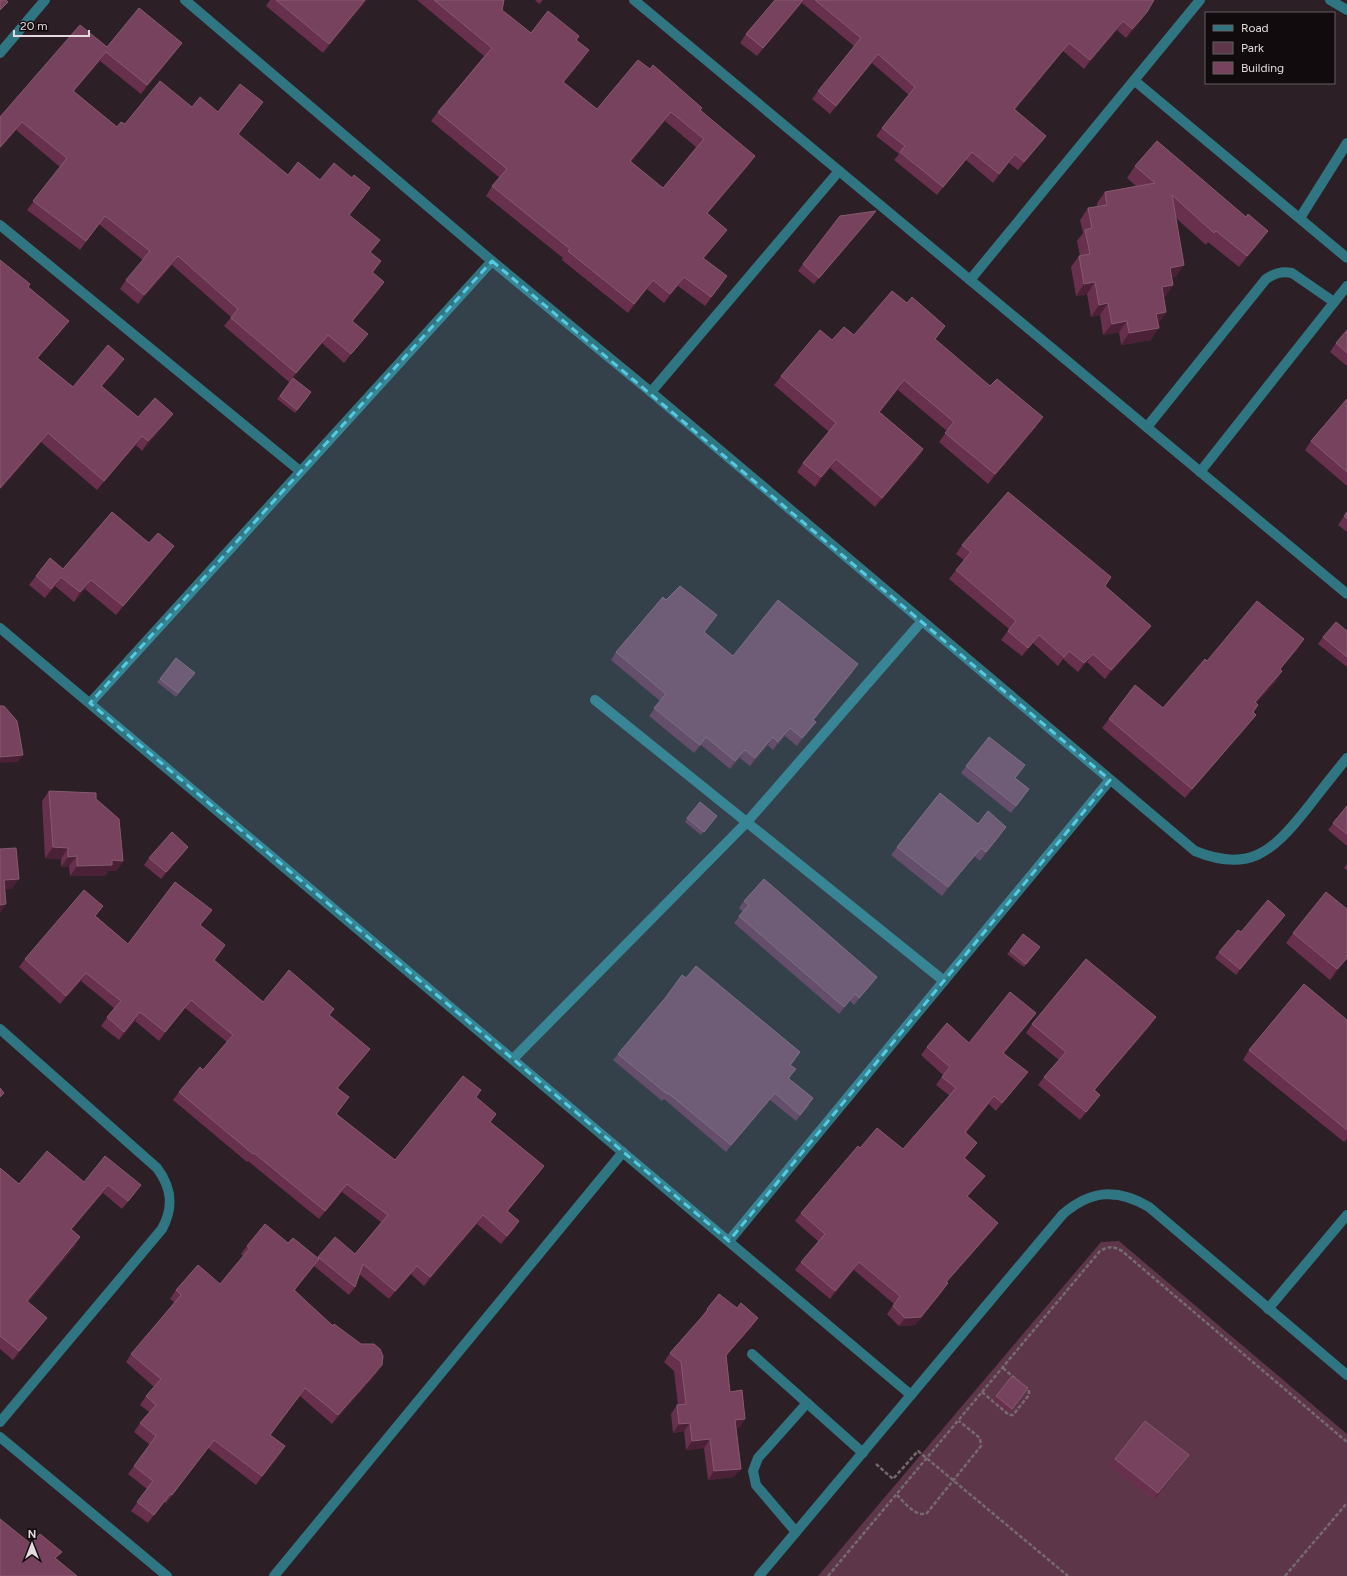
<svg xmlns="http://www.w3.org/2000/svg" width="1347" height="1576" viewBox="0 0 1347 1576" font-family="Figtree,sans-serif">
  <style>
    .green { fill: #5d3749 }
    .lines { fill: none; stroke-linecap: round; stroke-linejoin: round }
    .path { stroke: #766a6f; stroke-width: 2.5; stroke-dasharray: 4 2; stroke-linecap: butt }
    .minor { stroke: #307582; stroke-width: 10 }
    .wall { fill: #69304e; fill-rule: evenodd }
    .shaded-wall { fill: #4b2137 }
    .building { fill: #76425d; stroke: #875a71; fill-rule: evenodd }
    .marked { fill: #55cae0; fill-opacity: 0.2; stroke: #55cae0; stroke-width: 3; stroke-dasharray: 8 5; stroke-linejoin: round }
  </style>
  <rect width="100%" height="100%" fill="#2c1f25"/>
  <!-- green -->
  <polygon class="green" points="1119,1241 1347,1434 1347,1576 818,1576 1101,1242"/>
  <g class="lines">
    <!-- path -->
    <g class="path">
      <polyline points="1003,1368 1019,1382"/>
      <polyline points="982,1392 1009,1415 1013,1415 1029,1395 1029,1390 1026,1388"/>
      <polyline points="876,1464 893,1479 918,1451 1068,1576"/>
      <path d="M897,1495C904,1502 916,1518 927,1513L981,1446L980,1438L959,1421"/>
      <path d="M828,1576L1100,1251C1108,1246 1114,1246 1122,1251L1347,1442"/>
      <polyline points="1285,1576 1347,1503"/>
    </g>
    <!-- minor -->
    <g class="minor">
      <path d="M185,0L492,261L651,392L1195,851C1249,873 1272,852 1305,811C1319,793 1333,775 1347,758"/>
      <polyline points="634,0 1347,594"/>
      <polyline points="1330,0 1347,10"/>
      <polyline points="0,53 45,0"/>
      <polyline points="1135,81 1347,258"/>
      <polyline points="1300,218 1347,143"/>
      <polyline points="0,225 300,471"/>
      <polyline points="970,280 1200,0"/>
      <polyline points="651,392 839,171"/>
      <path d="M1147,427L1266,279C1275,273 1282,271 1292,273L1334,302"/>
      <polyline points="1200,472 1347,286"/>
      <polyline points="0,628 911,1395"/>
      <polyline points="595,700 944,981"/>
      <polyline points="90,703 492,261"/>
      <path d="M0,1029L157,1168C172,1188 174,1207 162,1229L0,1422"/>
      <polyline points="513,1059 747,822 922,621"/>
      <polyline points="729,1241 1110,780"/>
      <polyline points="1268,1309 1347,1215"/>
      <polyline points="752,1354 863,1453"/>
      <polyline points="0,1437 167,1576"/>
      <polyline points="796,1532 756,1485 753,1471 758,1458 807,1403"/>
      <polyline points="274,1576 623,1152"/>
      <path d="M759,1576L1063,1214C1091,1190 1117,1188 1149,1207L1347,1375"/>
    </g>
  </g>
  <!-- wall -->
  <g class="wall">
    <polygon points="270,0 367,0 323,53 266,6"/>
    <path d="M417,0H504L502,10L531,33L579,36L577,40L583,59L564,82L597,109L701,110L749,165L707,214L720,239L704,258L721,285L705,306L678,286L664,303L647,289L628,313L562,260L563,258L486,196L492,186L500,178L431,121L438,112L484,56ZM665,121L696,147L663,188L631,162Z"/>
    <polygon points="535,0 543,0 539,4"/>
    <polygon points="775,0 1154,0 1141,21 1126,38 1117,30 1084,69 1063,51 1015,110 1046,136 1040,144 1018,170 1009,163 993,183 966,160 937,195 894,160 899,154 876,136 882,128 909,95 872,63 830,114 812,99 818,91 854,46 802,3 757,56 740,43 746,34"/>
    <polygon points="107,47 176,51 141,94 100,61 74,91 117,127 192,107 218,112 263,102 238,135 288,175 320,180 364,197 349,215 380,240 370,252 381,261 373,273 384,282 378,291 353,321 361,342 344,363 322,343 289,382 224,326 231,317 172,265 138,304 120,289 126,280 143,260 99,224 80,250 27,210 60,167 16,130 0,149 0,117"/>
    <polygon points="1135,166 1260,242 1239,267 1208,242 1206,245 1176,218 1176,277 1172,277 1173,285 1165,297 1163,297 1166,312 1158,324 1151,340 1121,345 1119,332 1103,335 1100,315 1091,317 1087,294 1076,296 1071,267 1079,256 1080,256 1077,241 1083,233 1080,220 1088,208 1097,207 1097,203 1105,192 1136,186 1127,178"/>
    <polygon points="876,211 871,218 814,284 798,271 803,264"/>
    <polygon points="0,260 28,287 62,330 38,358 73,387 118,368 102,386 138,417 166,423 142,451 136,445 97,490 41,442 0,490"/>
    <polygon points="907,303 945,326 935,340 1036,427 988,484 939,442 947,431 898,390 880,412 923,449 917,459 875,507 830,468 815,487 797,472 803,463 829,432 774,385 781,376 832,340 854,335"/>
    <polygon points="1347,330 1347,366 1330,352 1336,343"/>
    <polygon points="293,378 309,396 295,413 277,399"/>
    <polygon points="1347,399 1347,486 1305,450 1311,441"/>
    <polygon points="1347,512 1347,532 1338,525"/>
    <polygon points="149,543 167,555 116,615 85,589 74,602 55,586 45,598 29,585 36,576 63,569"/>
    <polygon points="962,545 1105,586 1144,635 1105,679 1087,662 1078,672 1063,659 1058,666 1033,643 1022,656 1001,640 1009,629 949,579 956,570 964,560 956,554"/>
    <polygon points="666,600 717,615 704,632 733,656 853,672 813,720 810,730 797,746 785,736 773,750 768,745 750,766 740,758 730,769 701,745 694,753 649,716 660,701 611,660 616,652"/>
    <polygon points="1347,631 1347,667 1318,644 1323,637"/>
    <polygon points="1298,649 1280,669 1282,671 1276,681 1256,703 1258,705 1253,712 1249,724 1185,798 1102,728 1109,719 1163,708 1207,661"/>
    <polygon points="192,676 176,697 157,682 160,679"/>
    <polygon points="966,766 1015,778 1029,789 1011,813 961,773"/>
    <polygon points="49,791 96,799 123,861 116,871 108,871 105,876 70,876 69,866 61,867 61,859 45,858 42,801"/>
    <polygon points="1347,806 1347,846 1328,830"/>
    <polygon points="717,816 701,835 685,822 687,818"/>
    <polygon points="978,824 1000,836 980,861 974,856 942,896 891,855 897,847"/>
    <polygon points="188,847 183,854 161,879 144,865 149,858"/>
    <polygon points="1347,864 1347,870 1344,868"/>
    <polygon points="744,901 877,977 872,984 854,1005 850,1001 839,1014 734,923 743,912 739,908"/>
    <polygon points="1285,915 1236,975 1215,958 1219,952 1241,932"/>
    <polygon points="96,916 128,944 200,926 220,953 214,960 263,1002 334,1009 330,1015 370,1049 364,1057 338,1088 349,1097 337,1114 395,1160 476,1097 490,1122 544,1166 538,1174 508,1211 519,1221 514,1229 501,1244 477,1224 424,1286 411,1274 389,1299 359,1274 355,1287 349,1295 314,1266 295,1290 376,1374 332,1424 300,1396 270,1435 285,1446 256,1485 208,1448 166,1503 164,1502 148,1523 131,1511 147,1489 128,1474 150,1445 134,1432 140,1423 149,1412 140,1405 146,1396 154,1387 126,1362 131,1354 175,1303 170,1299 176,1290 220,1284 243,1256 241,1254 247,1246 288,1243 318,1258 335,1237 355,1254 381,1222 342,1192 319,1219 248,1161 247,1162 173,1100 179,1092 203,1070 227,1042 185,1008 159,1041 135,1021 119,1040 101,1026 114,1008 81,981 60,1004 19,967 25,959"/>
    <polygon points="1293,933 1347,959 1330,980 1286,943"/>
    <polygon points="1010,951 1037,951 1024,967 1007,954"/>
    <polygon points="1347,1020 1347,1139 1344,1142 1243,1060 1249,1050"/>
    <polygon points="1030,1021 1004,1053 1022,1080 996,1111 989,1104 966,1133 971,1151 965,1158 985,1176 979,1184 967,1197 992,1231 947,1282 948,1283 942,1292 915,1325 899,1326 887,1314 894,1304 854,1270 830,1299 795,1270 801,1262 819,1242 795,1221 801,1213 860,1148 903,1149 950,1096 936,1085 943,1075 921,1055 927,1047 969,1043"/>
    <polygon points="1032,1024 1150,1026 1095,1090 1100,1095 1094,1103 1080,1120 1038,1085 1044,1077 1059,1060 1026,1033"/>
    <polygon points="618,1054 796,1059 791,1065 791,1076 789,1079 809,1105 796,1121 770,1100 726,1152 664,1099 662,1101 613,1060"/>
    <polygon points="105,1156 135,1193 122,1209 103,1193 71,1230 75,1246 28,1302 41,1326 13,1360 0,1349 0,1168 19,1184 84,1182"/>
    <polygon points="707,1309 752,1327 726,1356 730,1392 745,1419 739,1428 736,1428 734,1477 708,1480 704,1448 686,1450 684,1431 673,1433 671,1414 677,1405 678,1405 674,1371 664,1362 670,1353 701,1318"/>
    <polygon points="1028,1388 1009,1412 993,1400 996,1396"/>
    <polygon points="1115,1459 1184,1462 1154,1500 1110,1466"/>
  </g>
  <!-- shaded-wall -->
  <g class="shaded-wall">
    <polygon points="365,0 367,0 323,53 329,44"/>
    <polygon points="803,0 804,0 802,3 757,56 763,48"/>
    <polygon points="1147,12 1141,21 1126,38 1132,29"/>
    <polygon points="1123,21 1117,30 1084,69 1090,60"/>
    <polygon points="182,43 176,51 141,94 147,85"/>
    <polygon points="1069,43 1063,51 1008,118 1014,109"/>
    <polygon points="589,50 583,59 557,91 563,82"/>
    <polygon points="106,52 100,61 66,99 73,91"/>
    <polygon points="878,54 872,63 830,114 836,106"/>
    <polygon points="263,102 257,111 231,143 238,134"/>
    <polygon points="671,112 665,121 624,170 630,161"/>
    <polygon points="22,122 16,130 0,149 0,147"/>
    <polygon points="1046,136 1040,144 1018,170 1024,162"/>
    <polygon points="972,152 966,160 937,195 943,187"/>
    <polygon points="1015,154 1009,163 993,183 999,174"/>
    <polygon points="755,156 749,165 700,222 707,213"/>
    <polygon points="370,188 364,197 342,223 349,215"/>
    <polygon points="876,211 871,218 814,284 819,278"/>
    <polygon points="727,230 720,239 697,267 703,258"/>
    <polygon points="1268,231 1260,242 1239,267 1247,256"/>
    <polygon points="380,240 374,249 363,261 370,252"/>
    <polygon points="178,256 172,265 138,304 144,295"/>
    <polygon points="1184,265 1176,277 1162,279 1170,268"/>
    <polygon points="727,276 721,285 705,306 711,297"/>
    <polygon points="684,277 678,286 664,303 670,294"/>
    <polygon points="653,280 647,289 628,313 634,304"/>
    <polygon points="384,282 378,291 346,329 352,321"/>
    <polygon points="1095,282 1087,294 1076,296 1084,284"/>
    <polygon points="1173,285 1165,297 1154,299 1162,287"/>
    <polygon points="1108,303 1100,315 1091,317 1099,305"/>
    <polygon points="1166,312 1158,324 1156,314"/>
    <polygon points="69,321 62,330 31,367 37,358"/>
    <polygon points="1127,321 1119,332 1103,335 1112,324"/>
    <polygon points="1159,328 1151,340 1121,345 1129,333"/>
    <polygon points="328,335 322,343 289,382 296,373"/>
    <polygon points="124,359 118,368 95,395 101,386"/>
    <polygon points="904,380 898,390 873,421 879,412"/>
    <polygon points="173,414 166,423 142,451 148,441"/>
    <polygon points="1043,417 1036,427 988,484 995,474"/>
    <polygon points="48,433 41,442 0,490 0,488"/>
    <polygon points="142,436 136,445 97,490 104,481"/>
    <polygon points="923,449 917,459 875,507 882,498"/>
    <polygon points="836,459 830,468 815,487 821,477"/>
    <polygon points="174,546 167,555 116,615 123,606"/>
    <polygon points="61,577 55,586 45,598 51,589"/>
    <polygon points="91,580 85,589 74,602 80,592"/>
    <polygon points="717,615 712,623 698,639 704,632"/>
    <polygon points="1151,626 1144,635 1105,679 1111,670"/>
    <polygon points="1039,635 1033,643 1022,656 1028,648"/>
    <polygon points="1304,639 1298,649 1273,678 1280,669"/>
    <polygon points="1093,654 1087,662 1078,672 1084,663"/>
    <polygon points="858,664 853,672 807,728 813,720"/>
    <polygon points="1282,671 1276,681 1248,711 1255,702"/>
    <polygon points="1256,715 1249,724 1185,798 1192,789"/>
    <polygon points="816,722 810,730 797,746 802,738"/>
    <polygon points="790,728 785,736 773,750 778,742"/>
    <polygon points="706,737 701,745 694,753"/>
    <polygon points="773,737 768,745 750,766 755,758"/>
    <polygon points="745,750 740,758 730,769 735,761"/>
    <polygon points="23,755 18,762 0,763 0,757"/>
    <polygon points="1006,827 1000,836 980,861 986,852"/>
    <polygon points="53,847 68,848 61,859 45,858"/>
    <polygon points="188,847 183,854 161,879 166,872"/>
    <polygon points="981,848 974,856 942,896 948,887"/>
    <polygon points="77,856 69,866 61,867 68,857"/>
    <polygon points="112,860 123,861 116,871 108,871 105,876 70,876 77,866"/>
    <polygon points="19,879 12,889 0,890 4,880"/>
    <polygon points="6,904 0,913 0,905"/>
    <polygon points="1285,915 1281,921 1236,975 1240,969"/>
    <polygon points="1347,958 1347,959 1330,980 1337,969"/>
    <polygon points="86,973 81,981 60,1004 66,996"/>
    <polygon points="877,977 872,984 854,1005 859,998"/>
    <polygon points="855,994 850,1001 839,1014 844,1007"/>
    <polygon points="191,1000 185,1008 159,1041 165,1032"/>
    <polygon points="140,1012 135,1021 119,1040 124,1032"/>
    <polygon points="1036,1013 1030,1021 997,1061 1003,1053"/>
    <polygon points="1156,1017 1150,1026 1088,1098 1094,1090"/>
    <polygon points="370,1049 364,1057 331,1096 337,1088"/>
    <polygon points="1028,1072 1022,1080 996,1111 1002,1103"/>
    <polygon points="775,1093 770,1100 726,1152 731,1145"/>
    <polygon points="1100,1095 1094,1103 1080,1120 1086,1112"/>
    <polygon points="994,1096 989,1104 959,1140 965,1132"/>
    <polygon points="977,1143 971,1151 959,1166 964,1158"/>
    <polygon points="544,1166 538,1174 501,1219 507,1211"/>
    <polygon points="985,1176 979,1184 961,1204 967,1196"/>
    <polygon points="347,1184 342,1192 319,1219 325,1211"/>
    <polygon points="108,1185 103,1193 65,1238 71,1229"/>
    <polygon points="483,1215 477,1224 424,1286 430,1277"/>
    <polygon points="519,1221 514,1229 501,1244 507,1236"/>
    <polygon points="998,1223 992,1231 940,1290 946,1282"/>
    <polygon points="80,1237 75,1246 21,1310 27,1301"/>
    <polygon points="319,1259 313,1267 288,1298 294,1290"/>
    <polygon points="859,1262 854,1270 830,1299 835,1291"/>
    <polygon points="417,1266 411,1274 389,1299 395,1291"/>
    <polygon points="948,1283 942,1292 915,1325 899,1326 905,1318"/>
    <polygon points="47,1318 41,1326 13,1360 19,1351"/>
    <polygon points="758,1318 752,1327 719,1364 726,1355"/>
    <polygon points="382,1365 376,1374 332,1424 338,1415"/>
    <polygon points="305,1388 300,1396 264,1443 270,1435"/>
    <polygon points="745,1419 739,1428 729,1429 735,1420"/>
    <polygon points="690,1423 684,1431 673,1433 679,1424"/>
    <polygon points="710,1439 704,1448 686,1450 692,1441"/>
    <polygon points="285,1446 280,1455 256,1485 262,1476"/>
    <polygon points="1189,1455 1184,1462 1154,1500 1158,1493"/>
    <polygon points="741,1469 734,1477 708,1480 714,1471"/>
  </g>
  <!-- building -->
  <g class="building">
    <polygon points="0,0 6,0 8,2 0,10"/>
    <polygon points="276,0 365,0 329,44"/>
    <path d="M434,0H504L502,10L531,33L548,11L579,36L576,40L589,50L563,82L597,109L638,60L650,69L653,65L702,108L700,110L755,156L707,213L727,230L703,258L727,276L711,297L684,277L670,294L653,280L634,304L568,251L570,249L492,186L507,169L438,112L492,48ZM671,112L704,139L663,188L630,161Z"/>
    <polygon points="775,0 803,0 763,48 746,34"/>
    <polygon points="815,0 1154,0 1147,12 1132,29 1123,21 1090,60 1069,43 1014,109 1046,136 1024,162 1015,154 999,174 972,152 943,187 900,152 905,146 882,128 915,87 878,54 836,106 818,91 861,38"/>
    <polygon points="139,8 182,43 147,85 106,52 73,91 117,127 121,122 125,124 160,81 192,107 200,97 218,112 240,84 263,102 238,134 288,175 298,162 320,180 334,163 352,178 354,175 370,188 349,215 380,240 370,252 381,261 372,272 384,282 352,321 368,334 351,354 328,335 296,373 231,318 238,309 178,256 144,295 126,280 150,251 105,216 86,241 33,201 67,158 22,122 0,147 0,117 80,25 107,47"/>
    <polygon points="1157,141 1246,217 1248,214 1268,231 1247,256 1216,231 1214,233 1172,195 1184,265 1170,268 1173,285 1162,287 1166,312 1156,314 1159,328 1129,333 1127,321 1112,324 1108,303 1099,305 1095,282 1084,284 1079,256 1090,254 1085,230 1092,228 1088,208 1107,205 1105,192 1155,183 1135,166"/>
    <polygon points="876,211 819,278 803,264 840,216"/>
    <polygon points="0,260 30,284 28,287 69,321 37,358 73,387 108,345 124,359 101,386 138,417 155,398 173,414 148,441 142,436 104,481 48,433 0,488"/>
    <polygon points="892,291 907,303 912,297 945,326 935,339 990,386 997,379 1043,417 995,474 945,433 954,422 904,380 879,412 923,449 882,498 836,459 821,477 803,463 836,423 781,376 820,330 832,340 844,327 854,335"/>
    <polygon points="1347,330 1347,353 1336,343"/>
    <polygon points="293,378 311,392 297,410 280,396"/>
    <polygon points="1347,399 1347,472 1311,441"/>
    <polygon points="1008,492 1111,577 1105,586 1151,626 1111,670 1093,654 1084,663 1069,651 1064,657 1039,635 1028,648 1008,631 1016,621 956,570 971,552 962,545"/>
    <polygon points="112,512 149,543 158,533 174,546 123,606 91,580 80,592 61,577 51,589 36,576 50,558 63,569"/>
    <polygon points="1347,512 1347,519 1344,516"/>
    <polygon points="680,586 717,615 704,632 733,656 778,600 858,664 813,720 816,722 802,738 790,728 778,742 773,737 755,758 745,750 735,761 706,737 700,745 654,708 666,694 616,652 663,597 666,600"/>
    <polygon points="1257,601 1304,639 1280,669 1282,671 1255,702 1258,705 1253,712 1256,715 1192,789 1109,719 1135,685 1163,708 1205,659 1207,661"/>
    <polygon points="1336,622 1347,631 1347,657 1323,637"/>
    <polygon points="176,658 195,673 178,693 160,679"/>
    <polygon points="0,706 4,706 17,721 23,755 0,757"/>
    <polygon points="989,737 1025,765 1015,778 1029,789 1016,806 966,766"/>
    <polygon points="49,791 96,793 96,799 119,819 123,861 112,860 112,865 77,866 77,856 68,857 68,848 53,847"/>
    <polygon points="940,793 978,824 988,811 1006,827 986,852 981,848 948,887 897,847"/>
    <polygon points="700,802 717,816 704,832 687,818"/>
    <polygon points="1347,806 1347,834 1333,823"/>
    <polygon points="172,832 188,847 166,872 149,858"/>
    <polygon points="16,848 19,879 4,880 6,904 0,905 0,849"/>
    <polygon points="764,879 877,977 859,998 855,994 844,1007 739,916 749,905 744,901"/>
    <polygon points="175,882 212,910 200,925 225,945 214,960 263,1002 289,970 334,1009 329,1015 370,1049 337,1088 349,1097 336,1114 395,1160 463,1076 481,1090 476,1097 496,1114 490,1122 544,1166 507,1211 519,1221 507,1236 483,1215 430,1277 417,1266 395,1291 363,1264 355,1287 318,1257 335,1237 355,1254 388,1215 347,1184 325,1211 254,1153 253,1154 179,1092 200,1067 203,1070 233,1035 191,1000 165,1032 140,1012 124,1032 107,1017 121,1001 86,973 66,996 25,959 84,890 103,906 95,916 128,944"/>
    <polygon points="1326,892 1347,909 1347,958 1337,969 1293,933"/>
    <polygon points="1268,900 1285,915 1240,969 1219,952 1238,930 1241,932"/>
    <polygon points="1023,934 1040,947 1026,964 1010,951"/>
    <polygon points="1086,959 1156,1017 1094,1090 1100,1095 1086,1112 1044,1077 1066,1052 1032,1024"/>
    <polygon points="696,966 800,1052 790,1065 796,1069 788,1078 813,1098 800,1115 775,1093 731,1145 668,1093 667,1094 618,1054 666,997 682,975 686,978"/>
    <polygon points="1304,984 1347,1020 1347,1130 1249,1050"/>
    <polygon points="1010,992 1036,1013 1003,1053 1028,1072 1002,1103 994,1096 965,1132 977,1143 964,1158 985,1176 967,1196 998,1223 946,1282 948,1283 921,1317 905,1318 893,1306 900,1296 859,1262 835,1291 801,1262 825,1234 801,1213 858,1146 860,1148 877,1128 903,1149 956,1088 942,1077 950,1067 927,1047 947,1023 969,1043"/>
    <polygon points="0,1088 4,1093 0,1097"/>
    <polygon points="47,1151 84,1182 105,1156 141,1185 128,1201 108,1185 71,1229 80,1237 27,1301 47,1318 19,1351 0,1336 0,1168 19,1184"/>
    <polygon points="265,1224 288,1243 293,1238 319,1259 294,1290 333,1326 334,1324 361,1344 374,1344 380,1349 383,1356 382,1365 338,1415 305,1388 270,1435 285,1446 262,1476 214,1440 172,1495 170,1494 154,1515 137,1502 153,1481 134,1466 156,1436 140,1423 156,1405 146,1396 161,1379 131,1354 181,1295 176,1290 198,1265 220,1284 250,1248 247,1246"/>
    <polygon points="719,1294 737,1308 741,1303 758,1318 726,1355 730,1392 742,1390 745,1419 735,1420 741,1469 714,1471 710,1439 692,1441 690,1423 679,1424 677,1405 686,1404 681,1362 670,1353 708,1310 707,1309"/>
    <polygon points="1012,1376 1028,1388 1012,1409 996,1396"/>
    <polygon points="1145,1421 1189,1455 1158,1493 1115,1459"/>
    <polygon points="0,1519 31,1544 40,1534 62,1552 55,1558 77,1576 0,1576"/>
  </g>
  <!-- marked area -->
  <path class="marked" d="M492,261L1110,780L729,1241L90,703Z"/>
  <!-- legend -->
  <rect x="1205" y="12" width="130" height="72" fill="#110b0e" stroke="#655e61"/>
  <rect x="1213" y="25" width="20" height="6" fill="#307582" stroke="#655e61"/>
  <text x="1241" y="32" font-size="12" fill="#e3dadd">Road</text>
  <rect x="1213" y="42" width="20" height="12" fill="#5d3749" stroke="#655e61"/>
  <text x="1241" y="52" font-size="12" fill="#e3dadd">Park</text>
  <rect x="1213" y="62" width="20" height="12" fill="#76425d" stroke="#655e61"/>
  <text x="1241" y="72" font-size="12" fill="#e3dadd">Building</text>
  <!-- north arrow -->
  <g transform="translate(32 1544)" stroke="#110b0e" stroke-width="3" paint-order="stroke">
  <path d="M0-3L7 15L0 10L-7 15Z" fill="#e3dadd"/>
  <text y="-6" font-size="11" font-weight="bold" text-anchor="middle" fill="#e3dadd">N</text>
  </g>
  <!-- scale -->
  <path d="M14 30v6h75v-6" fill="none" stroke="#e3dadd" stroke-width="2"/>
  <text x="20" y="30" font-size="12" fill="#e3dadd" stroke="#110b0e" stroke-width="3" paint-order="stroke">20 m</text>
</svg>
